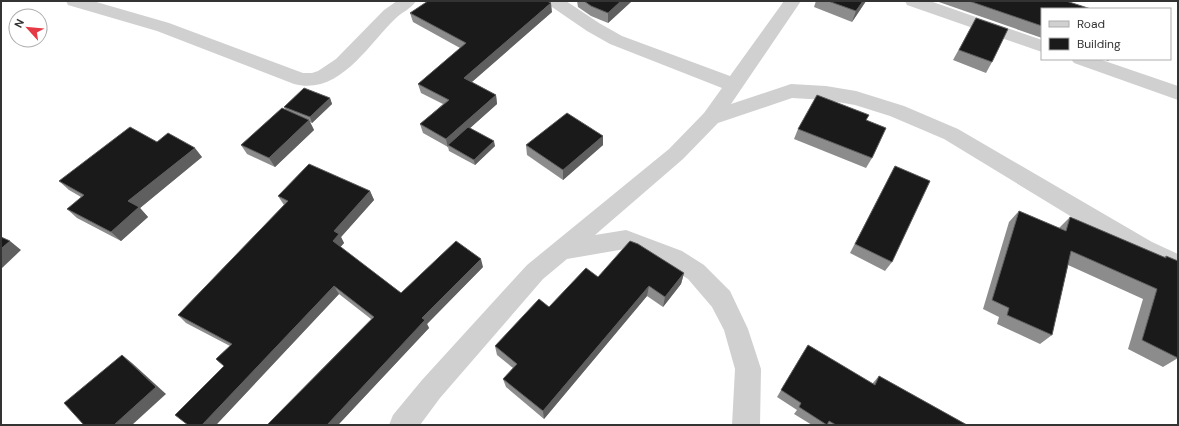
<svg xmlns="http://www.w3.org/2000/svg" width="1179" height="426" viewBox="0 0 1179 426" font-family="'DM Sans',sans-serif">
  <style>
    .lines { fill: none; stroke-linecap: round; stroke-linejoin: round }
    .street { fill: #d0d0d0; fill-rule: evenodd }
    .wall { fill: #8c8c8c }
    .shaded-wall { fill: #5f5f5f }
    .building { fill: #1a1a1a; stroke: #5f5f5f }
  </style>
  <rect width="100%" height="100%" fill="#fff"/>
  <g class="lines">
    <!-- street -->
    <g class="street">
      <path d="M66,1H93L169,23L303,73H312L318,71L336,59L384,10L397,1H416C411,9 402,12 395,19C368,45 339,96 294,84L157,31L68,5Z"/>
      <polygon points="547,1 566,1 599,23 622,36 730,76 784,1 801,1 731,104 791,84 826,86 856,91 904,106 958,129 1152,242 1178,254 1178,275 1136,256 944,139 890,116 855,105 826,100 792,98 718,123 683,159 595,235 626,230 682,251 704,265 730,291 748,329 761,369 760,425 732,425 735,369 724,330 712,307 688,279 666,265 625,249 567,259 543,279 440,398 420,425 389,425 393,415 422,380 527,265 669,149 704,113 722,88 610,44 587,31 549,5"/>
      <polygon points="905,1 930,1 1042,40 1042,52 907,5"/>
      <polygon points="1071,59 1099,59 1178,86 1178,100 1074,63"/>
    </g>
  </g>
  <!-- wall -->
  <g class="wall">
    <polygon points="577,1 632,1 608,23 591,16 578,7"/>
    <polygon points="816,1 866,1 852,22 814,7"/>
    <polygon points="936,1 1066,1 1042,9 1042,38"/>
    <polygon points="552,12 472,82 496,95 497,104 470,128 495,146 475,165 449,151 448,147 423,133 420,124 443,104 421,93 418,84 460,48 413,22 410,13"/>
    <polygon points="976,18 992,62 986,73 953,60"/>
    <polygon points="1104,59 1110,59 1108,61"/>
    <polygon points="330,98 332,104 312,123 310,122 314,130 275,167 247,154 241,145 286,110 284,107"/>
    <polygon points="866,120 872,158 866,168 794,139 798,129"/>
    <polygon points="603,136 603,145 563,180 527,155 526,145"/>
    <polygon points="157,142 202,157 140,208 148,217 121,241 77,218 67,209 81,197 69,190 59,181"/>
    <polygon points="895,166 892,262 885,271 850,253"/>
    <polygon points="370,191 374,200 341,237 344,243 340,247 401,293 483,267 427,324 429,328 338,425 267,425 371,319 339,294 216,425 188,425 224,366 216,359 230,346 186,323 178,315 284,205 278,196"/>
    <polygon points="1019,211 1059,228 1070,217 1164,257 1166,256 1178,358 1163,367 1128,349 1143,299 1068,265 1052,335 1040,344 997,324 999,317 983,309 1009,222"/>
    <polygon points="684,273 681,284 663,307 647,296 544,419 506,387 503,379 513,368 497,355 495,346 549,307 598,277"/>
    <polygon points="803,353 872,384 879,376 967,425 812,425 794,414 797,410 777,397"/>
  </g>
  <!-- shaded-wall -->
  <g class="shaded-wall">
    <polygon points="621,1 632,1 608,23 608,13"/>
    <polygon points="863,1 866,1 852,22 856,11"/>
    <polygon points="551,3 552,12 466,87 464,78"/>
    <polygon points="496,95 497,104 450,146 448,145 448,148 446,139"/>
    <polygon points="330,98 332,104 312,123 310,117"/>
    <polygon points="309,120 314,130 275,167 269,158"/>
    <polygon points="603,136 603,145 563,180 563,170"/>
    <polygon points="494,141 495,146 475,165 474,160"/>
    <polygon points="195,148 202,157 140,208 148,217 121,241 111,232 128,201"/>
    <polygon points="370,191 374,200 341,237 344,243 338,250 333,241 334,231"/>
    <polygon points="10,241 21,250 1,269 1,249"/>
    <polygon points="481,259 483,267 427,324 429,328 338,425 327,425 422,318"/>
    <polygon points="684,273 681,284 663,307 665,297"/>
    <polygon points="334,286 339,294 216,425 202,425"/>
    <polygon points="649,286 647,296 544,419 543,411"/>
    <polygon points="122,355 132,363 166,394 132,425 114,425"/>
  </g>
  <!-- building -->
  <g class="building">
    <polygon points="428,1 547,1 551,3 464,78 496,95 446,139 420,124 449,100 418,84 466,43 410,13"/>
    <polygon points="584,1 621,1 608,13 591,6"/>
    <polygon points="828,1 863,1 856,11"/>
    <polygon points="969,1 1066,1 1091,9 1042,9 1042,26"/>
    <polygon points="976,18 1008,29 992,62 959,50"/>
    <polygon points="304,88 330,98 310,117 284,107"/>
    <polygon points="817,95 869,115 866,120 886,128 872,158 798,129"/>
    <polygon points="282,108 309,120 269,158 241,145"/>
    <polygon points="567,113 603,136 563,170 526,145"/>
    <polygon points="130,127 157,142 168,133 195,148 128,201 139,207 111,232 67,209 84,195 59,181"/>
    <polygon points="468,127 494,141 474,160 448,145"/>
    <polygon points="309,164 370,191 334,231 339,234 333,241 401,293 456,241 481,259 422,318 425,320 327,425 267,425 374,317 334,286 202,425 188,425 175,415 224,366 216,359 232,344 178,315 288,201 278,196"/>
    <polygon points="895,166 930,181 892,262 855,244"/>
    <polygon points="1019,211 1066,231 1070,217 1166,258 1166,256 1178,261 1178,358 1142,340 1157,289 1071,251 1052,335 1007,315 1009,308 992,300"/>
    <polygon points="1,237 10,241 1,249"/>
    <polygon points="630,241 638,244 684,273 665,297 649,286 543,411 503,379 517,364 495,346 539,299 549,307 586,268 598,277"/>
    <polygon points="808,345 875,385 879,376 967,425 836,425 829,421 827,425 799,407 801,403 781,390"/>
    <polygon points="122,355 156,387 114,425 84,425 64,403"/>
  </g>
  <!-- border -->
  <rect width="1179" height="426" fill="none" stroke="#333333" stroke-width="4"/>
  <!-- legend -->
  <rect x="1041" y="8" width="130" height="52" fill="#ffffff" stroke="#adadad"/>
  <rect x="1049" y="21" width="20" height="6" fill="#d0d0d0" stroke="#adadad"/>
  <text x="1077" y="28" font-size="12" fill="#333333">Road</text>
  <rect x="1049" y="38" width="20" height="12" fill="#1a1a1a" stroke="#adadad"/>
  <text x="1077" y="48" font-size="12" fill="#333333">Building</text>
  <!-- north arrow -->
  <g transform="translate(28 28) rotate(297)"><circle r="19" fill="#ffffff" stroke="#adadad"/>
  <path d="M0-3L7 15L0 10L-7 15Z" fill="#e63946"/>
  <text y="-6" font-size="11" font-weight="bold" text-anchor="middle" fill="#333333">N</text>
  </g>
</svg>
